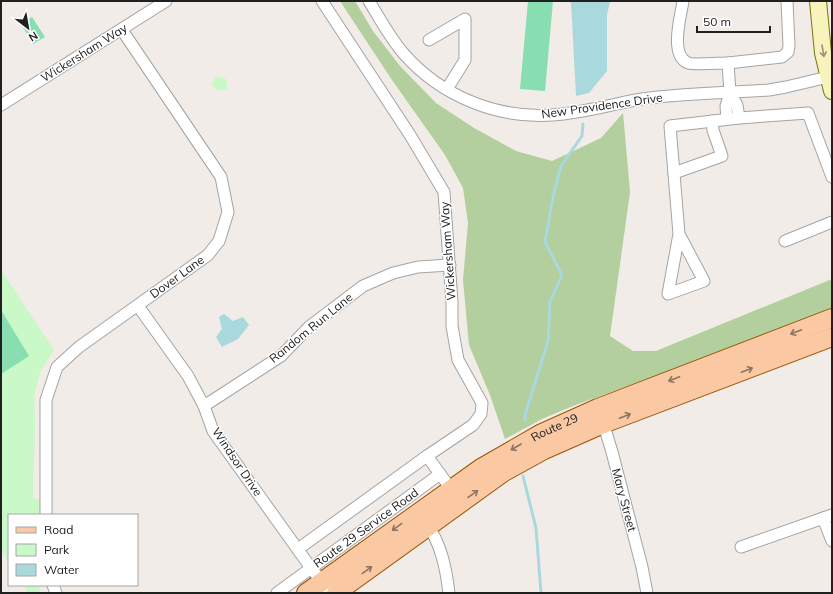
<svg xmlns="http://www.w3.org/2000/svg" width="833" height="594" viewBox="0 0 833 594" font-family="Mulish,sans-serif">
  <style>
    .forest { fill: #b2cf9d }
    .park { fill: #c9f9c6 }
    .pitch { fill: #88ddb1 }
    .water { fill: #a9d8dd }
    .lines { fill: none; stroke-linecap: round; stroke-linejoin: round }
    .stream { stroke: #a9d8dd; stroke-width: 3 }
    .minor-casing { stroke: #a4a4a4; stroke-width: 13 }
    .secondary-casing { stroke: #777407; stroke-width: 18 }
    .primary-casing { stroke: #995403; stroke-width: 20 }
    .minor { stroke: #fff; stroke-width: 11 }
    .secondary { stroke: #f8f3bd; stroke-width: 16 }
    .primary { stroke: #fac9a3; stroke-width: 18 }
    .oneway { stroke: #979476 }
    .oneway2 { stroke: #8d7462 }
    .labels { text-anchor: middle; stroke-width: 3; stroke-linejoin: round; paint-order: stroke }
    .street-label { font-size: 12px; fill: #202020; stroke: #fff }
  </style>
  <rect width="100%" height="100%" fill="#f1ece7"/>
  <!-- forest -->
  <polygon class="forest" points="340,1 355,1 373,31 400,66 436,103 474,128 516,151 552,161 601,138 623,113 630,192 610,336 633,351 656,351 832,279 832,309 674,369 573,406 542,419 505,439 490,395 469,345 463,280 468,223 463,188 445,155 392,80"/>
  <!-- park -->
  <g class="park">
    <polygon points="218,76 226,79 227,82 227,90 216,90 212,84 215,77"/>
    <polygon points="1,270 54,350 40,372 34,397 35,420 33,498 41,501 40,515 9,515 9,563 1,550"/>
    <polygon points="23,585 39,585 40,593 28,593"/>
  </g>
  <!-- pitch -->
  <g class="pitch">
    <polygon points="528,1 553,1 545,91 520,89"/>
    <polygon points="32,17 45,37 33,44 21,24"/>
    <polygon points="1,310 29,356 1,374"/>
  </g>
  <!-- water -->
  <g class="water">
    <polygon points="570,1 610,1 607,15 607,71 589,93 576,96 572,20 571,4"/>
    <polygon points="224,314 233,321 243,317 249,325 238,339 222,347 216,337 222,329 219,317"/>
  </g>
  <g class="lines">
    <!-- stream -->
    <g class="stream">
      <polyline points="525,421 525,415 548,341 550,302 562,275 545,242 554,192 561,166 582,136 583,124"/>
      <polyline points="523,476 536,528 541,593"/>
    </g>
    <!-- minor casing -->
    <g class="minor-casing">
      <g id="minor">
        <polyline points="322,1 410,135 444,192 452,302 452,326 458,360 482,403 481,414 473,425 427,456 451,489"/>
        <path d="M369,1C380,19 390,38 404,54C441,96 497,119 553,115C583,113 612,104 642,99C684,93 726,93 769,90L786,87L832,76"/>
        <path d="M683,1C681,16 669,55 688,63C693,65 720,63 728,63L730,93"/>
        <polyline points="429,40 465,19 465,60 447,89"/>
        <polyline points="728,63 782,57 788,52 789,46 787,1"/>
        <polyline points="1,105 166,1"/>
        <polyline points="727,119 726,106 730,93 737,105 739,118"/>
        <polyline points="674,173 722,156 713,130 712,121"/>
        <polyline points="679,234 704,281 668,294 679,234 670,126 739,118 808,113 832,177"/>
        <polyline points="785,241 832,222"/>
        <polyline points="138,306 188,376 204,406 213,431 311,568 331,593"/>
        <polyline points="204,406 281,356 309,327 363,286 393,273 418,267 450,265"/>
        <polyline points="602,419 612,452 642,567 647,593"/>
        <polyline points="46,515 46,400 57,367 79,347 208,255 219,241 228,212 221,177 122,30"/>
        <polyline points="823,518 832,541"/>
        <path d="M426,523C441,543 446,568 449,593"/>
        <polyline points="741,547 832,515"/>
        <polyline points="298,549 427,456"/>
        <polyline points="53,585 56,593"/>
        <polyline points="277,593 440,474"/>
      </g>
    </g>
    <!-- secondary casing -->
    <g class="secondary-casing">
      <polyline id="secondary" points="818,1 823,53 832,91"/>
    </g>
    <!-- primary casing -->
    <g class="primary-casing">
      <g id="primary">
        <path id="s1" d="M306,593L481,468L540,434L598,408L832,318"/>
        <polyline points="336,593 504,472 544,450 603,424 832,337"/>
      </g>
    </g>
    <!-- minor -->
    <use href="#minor" class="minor"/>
    <!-- secondary -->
    <use href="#secondary" class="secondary"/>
    <!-- primary -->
    <use href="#primary" class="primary"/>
  </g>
  <!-- one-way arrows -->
  <defs><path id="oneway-shaft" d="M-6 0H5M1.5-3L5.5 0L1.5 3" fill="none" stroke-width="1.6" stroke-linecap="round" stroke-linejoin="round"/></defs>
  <use class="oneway" href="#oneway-shaft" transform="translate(823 51) rotate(80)"/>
  <g class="oneway2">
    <use href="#oneway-shaft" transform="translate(796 332) rotate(159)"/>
    <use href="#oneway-shaft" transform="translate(747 370) rotate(-21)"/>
    <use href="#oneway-shaft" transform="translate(674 379) rotate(159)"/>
    <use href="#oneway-shaft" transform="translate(625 416) rotate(-21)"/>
    <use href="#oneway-shaft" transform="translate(516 447) rotate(150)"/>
    <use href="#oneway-shaft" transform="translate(473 494) rotate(-35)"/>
    <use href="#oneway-shaft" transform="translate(397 527) rotate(144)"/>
    <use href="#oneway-shaft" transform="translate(367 570) rotate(-36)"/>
  </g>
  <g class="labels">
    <!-- street labels -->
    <g class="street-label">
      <text transform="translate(84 53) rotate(-32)" y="4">Wickersham Way</text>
      <text transform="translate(602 106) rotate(-8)" y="4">New Providence Drive</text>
      <text transform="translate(448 251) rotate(-94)" y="4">Wickersham Way</text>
      <text transform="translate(177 277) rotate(-36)" y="4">Dover Lane</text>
      <text transform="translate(311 328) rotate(-39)" y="4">Random Run Lane</text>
      <text dy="4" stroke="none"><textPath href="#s1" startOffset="299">Route 29</textPath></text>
      <text transform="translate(237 462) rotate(56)" y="4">Windsor Drive</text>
      <text transform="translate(624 500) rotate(75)" y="4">Mary Street</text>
      <text transform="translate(366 528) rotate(-36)" y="4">Route 29 Service Road</text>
    </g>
  </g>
  <!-- border -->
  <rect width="833" height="594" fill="none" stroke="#202020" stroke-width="4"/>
  <!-- legend -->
  <rect x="8" y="514" width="130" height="72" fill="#ffffff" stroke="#a6a6a6"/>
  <rect x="16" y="527" width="20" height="6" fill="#fac9a3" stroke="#a6a6a6"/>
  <text x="44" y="534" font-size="12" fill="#202020">Road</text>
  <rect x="16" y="544" width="20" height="12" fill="#c9f9c6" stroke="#a6a6a6"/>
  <text x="44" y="554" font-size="12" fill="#202020">Park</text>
  <rect x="16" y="564" width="20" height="12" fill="#a9d8dd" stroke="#a6a6a6"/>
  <text x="44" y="574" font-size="12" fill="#202020">Water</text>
  <!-- north arrow -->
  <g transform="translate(28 28) rotate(149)" stroke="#ffffff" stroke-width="3" paint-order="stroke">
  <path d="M0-3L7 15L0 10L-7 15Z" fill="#202020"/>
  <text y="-6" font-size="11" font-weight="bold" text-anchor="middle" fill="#202020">N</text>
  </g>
  <!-- scale -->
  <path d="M697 26v6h73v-6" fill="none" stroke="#202020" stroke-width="2"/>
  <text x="703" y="26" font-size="12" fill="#202020" stroke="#ffffff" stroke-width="3" paint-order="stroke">50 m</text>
</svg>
